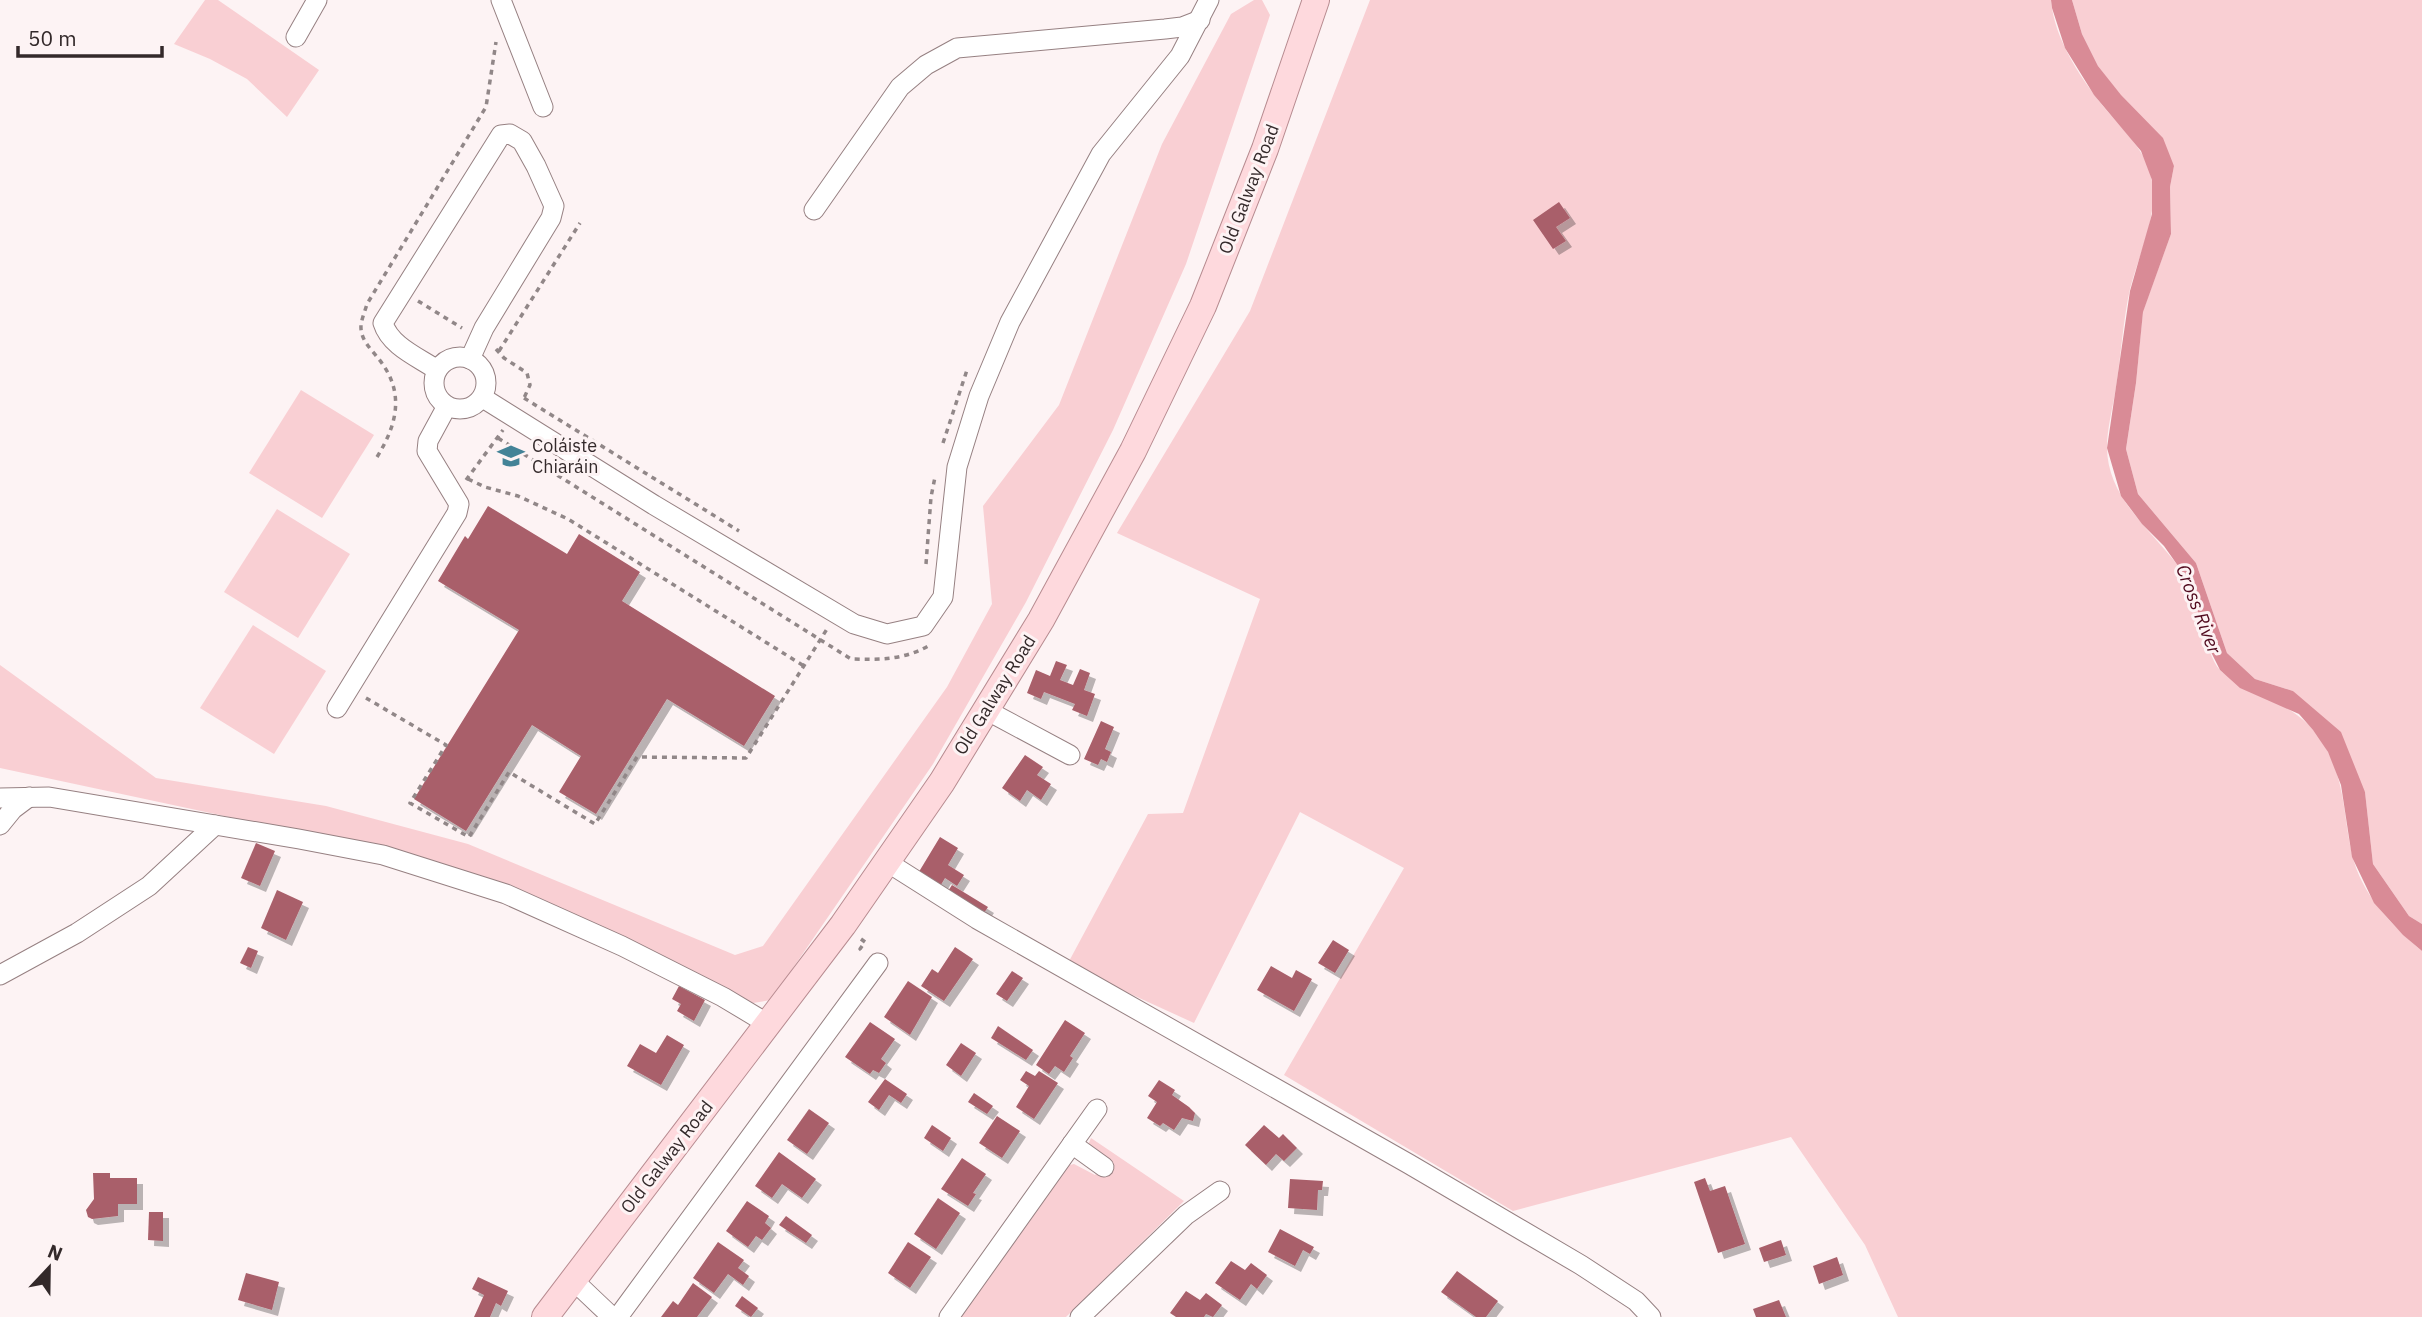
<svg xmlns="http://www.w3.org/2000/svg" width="2422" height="1317" viewBox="0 0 2422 1317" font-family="'IBM Plex Sans',sans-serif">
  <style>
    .green { fill: #f9cfd3 }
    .water { fill: #d98b96 }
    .building { fill: #a95f6a; filter: url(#shadow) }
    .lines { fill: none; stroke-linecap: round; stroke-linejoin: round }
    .minor-casing { stroke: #968082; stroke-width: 21 }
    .major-casing { stroke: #b78b90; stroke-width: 28 }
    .path { stroke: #918788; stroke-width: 3.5; stroke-dasharray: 5 5; stroke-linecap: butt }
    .minor { stroke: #fff; stroke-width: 19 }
    .major { stroke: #fed9dd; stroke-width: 26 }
    .labels { text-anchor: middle; stroke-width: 6; stroke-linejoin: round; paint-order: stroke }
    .street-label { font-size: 18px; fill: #33292a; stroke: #fdf3f4 }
    .poi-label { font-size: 18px; fill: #33292a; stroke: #fdf3f4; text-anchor: start }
    .water-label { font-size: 19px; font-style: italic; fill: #510b1f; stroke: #fdf3f4 }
  </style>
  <defs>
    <filter id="shadow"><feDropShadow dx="6" dy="6" stdDeviation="0" flood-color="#0004"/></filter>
  </defs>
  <rect width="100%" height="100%" fill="#fdf3f4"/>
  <!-- green -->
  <g class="green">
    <polygon points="205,0 218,0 319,70 287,117 247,79 210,59 174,44"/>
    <polygon points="1254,0 1262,0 1270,15 1186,264 1113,430 1026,602 933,764 771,1000 753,1003 484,877 308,834 0,768 0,665 156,778 326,806 468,844 735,955 763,946 947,687 992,604 983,506 1059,405 1162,144 1231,14"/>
    <path d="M1370,0H2051C2054,40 2083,82 2108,112C2125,132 2148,153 2152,181C2158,217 2139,254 2130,289C2123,320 2121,355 2116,387C2113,407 2107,428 2107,447C2107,502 2159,535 2186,577C2200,599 2204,653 2220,670C2226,676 2237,680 2244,684C2280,705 2308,713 2328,752C2345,784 2344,820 2352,854C2361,894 2392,926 2422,951V1317H1898L1865,1245L1791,1137L1513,1211L1284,1075L1404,868L1300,812L1194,1023L1067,965L1148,814L1183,813L1260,599L1117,533L1250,311Z"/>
    <polygon points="2072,0 2422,0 2422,924 2409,916 2373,864 2365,792 2293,691 2255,679 2227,653 2196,563 2138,494 2126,449 2136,383 2143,311 2171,234 2170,187 2174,166 2098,66 2082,34"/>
    <polygon points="301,390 374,435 322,518 249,473"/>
    <polygon points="277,509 350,554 298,638 224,592"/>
    <polygon points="253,625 326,671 274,754 200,708"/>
    <polygon points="1091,1138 1184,1201 1066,1317 955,1317 1062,1167 1074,1164 1095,1175 1106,1162 1088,1145"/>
  </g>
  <!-- water -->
  <polygon class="water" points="2051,0 2072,0 2082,34 2098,66 2121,95 2163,138 2174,166 2170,187 2171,234 2143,312 2136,383 2126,449 2138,494 2196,563 2227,653 2255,679 2293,691 2341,732 2365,792 2373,864 2409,916 2422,924 2422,951 2403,935 2374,903 2352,857 2341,785 2328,752 2313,730 2299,714 2240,688 2220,670 2210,650 2188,580 2164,546 2142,524 2121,496 2107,448 2130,291 2152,214 2152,180 2141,151 2094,95 2065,48 2052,8"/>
  <!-- building -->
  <g class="building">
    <polygon points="1559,202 1570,218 1556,227 1566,241 1553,249 1533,220"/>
    <polygon points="488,506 567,554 579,534 640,572 622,601 775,696 744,746 667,699 596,814 559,792 581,756 532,725 466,831 414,799 519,630 438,581 465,536 468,539"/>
    <polygon points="1056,661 1067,665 1060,680 1073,685 1080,669 1090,673 1084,690 1095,694 1087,716 1072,710 1075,704 1044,692 1041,699 1027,693 1036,670 1050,676"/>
    <polygon points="1101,721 1114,727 1105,749 1111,752 1107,762 1101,759 1098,765 1084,759"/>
    <polygon points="1025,755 1043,767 1037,775 1051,784 1041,800 1027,790 1020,801 1002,788"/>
    <polygon points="940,837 958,848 948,865 964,875 957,886 945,878 939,888 917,875"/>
    <polygon points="256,843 275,851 260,886 241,878"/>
    <polygon points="952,885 988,907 982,916 946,894"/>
    <polygon points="277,890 303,902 286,940 261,928"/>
    <polygon points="1333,940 1349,950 1335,973 1318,963"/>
    <polygon points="248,947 258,951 251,968 240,963"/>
    <polygon points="955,947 973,959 944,1001 921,986 932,969 938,973"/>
    <polygon points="1271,966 1292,978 1296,970 1312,979 1294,1011 1257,990"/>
    <polygon points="1012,971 1023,978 1007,1001 996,994"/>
    <polygon points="908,981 932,997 910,1035 884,1017"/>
    <polygon points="679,986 705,1000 694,1021 677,1011 681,1004 672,999"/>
    <polygon points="1065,1020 1085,1033 1070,1056 1073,1058 1064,1072 1055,1066 1049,1074 1036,1065"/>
    <polygon points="870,1022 895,1039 881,1059 886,1063 879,1073 873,1070 870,1074 845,1057"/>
    <polygon points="998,1026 1033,1050 1026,1060 991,1038"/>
    <polygon points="667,1035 684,1045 661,1085 627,1066 640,1044 656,1053"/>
    <polygon points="961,1043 976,1053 961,1076 946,1065"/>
    <polygon points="1026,1071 1035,1076 1039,1071 1058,1083 1034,1119 1016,1107 1029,1086 1020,1080"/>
    <polygon points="885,1079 907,1094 901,1103 889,1095 879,1110 868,1102"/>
    <polygon points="1159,1080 1175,1090 1172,1095 1189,1107 1195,1113 1193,1121 1182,1118 1174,1130 1163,1123 1160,1126 1147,1118 1157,1102 1148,1096"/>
    <polygon points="974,1093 993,1106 987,1114 968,1102"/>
    <polygon points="809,1109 829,1123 807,1154 787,1140"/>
    <polygon points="997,1116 1020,1131 1002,1158 979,1143"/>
    <polygon points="932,1125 951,1138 943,1151 924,1138"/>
    <polygon points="1264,1125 1279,1138 1283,1134 1297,1148 1284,1161 1276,1154 1266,1165 1245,1145"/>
    <polygon points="779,1152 816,1179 802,1198 782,1184 772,1198 755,1186"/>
    <polygon points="962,1158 986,1174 973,1193 976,1194 968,1206 941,1189"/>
    <polygon points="93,1173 110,1173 110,1178 137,1178 137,1204 118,1204 118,1216 92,1219 88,1217 86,1210 94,1199"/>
    <polygon points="1705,1178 1710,1191 1725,1186 1745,1244 1718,1253 1694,1182"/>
    <polygon points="1290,1179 1323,1181 1322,1190 1318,1190 1317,1210 1288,1208"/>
    <polygon points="938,1198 960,1213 936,1249 914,1234"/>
    <polygon points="747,1201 769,1216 765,1223 771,1228 762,1240 756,1236 748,1247 726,1231"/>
    <polygon points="149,1212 163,1212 163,1241 148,1240"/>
    <polygon points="786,1216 812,1235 806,1243 779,1225"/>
    <polygon points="1280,1229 1314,1247 1310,1254 1303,1250 1295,1266 1268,1252"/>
    <polygon points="1781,1240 1786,1255 1764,1262 1759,1248"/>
    <polygon points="718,1242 744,1260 738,1268 749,1276 743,1285 728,1274 714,1293 693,1278"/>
    <polygon points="908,1242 931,1257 910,1288 888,1273"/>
    <polygon points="1837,1257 1843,1275 1819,1284 1813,1266"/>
    <polygon points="1231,1261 1245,1270 1251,1263 1267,1275 1257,1289 1251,1284 1240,1300 1215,1283"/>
    <polygon points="1457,1271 1498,1301 1486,1317 1476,1317 1441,1292"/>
    <polygon points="246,1273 279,1282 272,1310 238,1300"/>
    <polygon points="478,1277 508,1291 501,1306 496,1303 490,1317 474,1317 484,1295 472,1289"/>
    <polygon points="693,1283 712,1297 697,1317 661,1317 673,1301 678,1305"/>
    <polygon points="1186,1291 1200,1300 1206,1293 1222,1305 1213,1317 1206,1314 1204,1317 1176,1317 1170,1313"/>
    <polygon points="742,1296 758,1308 751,1317 735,1306"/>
    <polygon points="1779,1300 1786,1317 1756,1317 1753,1309"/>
  </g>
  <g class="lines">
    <!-- minor casing -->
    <g class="minor-casing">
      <g id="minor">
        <polyline points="501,0 543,107"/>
        <polyline points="296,37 317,0"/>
        <polyline points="814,210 900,87 926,65 957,48 1165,29 1182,27 1200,20"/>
        <circle cx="460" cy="383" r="26"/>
        <path d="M437,370C418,357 390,346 383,323L501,135L510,134L522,141L536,166L554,206L551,218L484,328L470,359"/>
        <polyline points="483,398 654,505 854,624 887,634 923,626 943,597 957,467 979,396 1010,322 1101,154 1180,56 1209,0"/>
        <polyline points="337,708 457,513 459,504 427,451 428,441 447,406"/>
        <polyline points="986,710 1070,755"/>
        <polyline points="0,798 49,797 299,839 383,855 506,894 622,946 723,997 768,1024"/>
        <polyline points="0,825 13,809 29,797"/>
        <polyline points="887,862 977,919 1409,1164 1581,1265 1636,1301 1651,1317"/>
        <polyline points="0,975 77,933 149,886 215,825"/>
        <polyline points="1072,1144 1104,1167"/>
        <polyline points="573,1280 612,1317"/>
        <polyline points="618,1317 878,963"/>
        <polyline points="949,1317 1097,1109"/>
        <polyline points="1080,1317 1186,1215 1220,1191"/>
      </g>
    </g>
    <!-- major casing -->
    <g class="major-casing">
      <polyline id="major" points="545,1317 843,925 942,782 1041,620 1133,451 1203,306 1265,149 1316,0"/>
    </g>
    <!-- path -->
    <g class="path">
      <polyline points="418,301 462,328"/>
      <polyline points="496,349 504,358 527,373 530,385 523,400"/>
      <polyline points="499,351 580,223"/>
      <polyline points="524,398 739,531"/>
      <path d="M498,438L851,659C880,660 904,660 930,645"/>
      <polyline points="943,443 967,370"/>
      <path d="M377,457C398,423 405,391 378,358C370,348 360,339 361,325C362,318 365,311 367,304L486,107L496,42"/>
      <polyline points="468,479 485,487 518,496 568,519 804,666"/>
      <polyline points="466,480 503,430"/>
      <polyline points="926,564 931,497 935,477"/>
      <polyline points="366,698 446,745 410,803 469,837 509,772 595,824 637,757 746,758 827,629"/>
      <polyline points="861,939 865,942 860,949 865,953"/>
    </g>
    <!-- minor -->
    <use href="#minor" class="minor"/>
    <!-- major -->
    <use href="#major" class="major"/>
  </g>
  <!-- icons -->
  <defs>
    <g id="school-bare" transform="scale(2.1)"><path d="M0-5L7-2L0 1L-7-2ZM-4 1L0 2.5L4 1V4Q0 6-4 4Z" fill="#438397" stroke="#fdf3f4" stroke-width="2.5" paint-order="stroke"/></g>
  </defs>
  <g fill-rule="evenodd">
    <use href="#school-bare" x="511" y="456"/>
  </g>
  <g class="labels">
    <!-- street labels -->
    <g class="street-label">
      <text transform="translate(1249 189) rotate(-69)" y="6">Old Galway Road</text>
      <text transform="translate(995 695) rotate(-58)" y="6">Old Galway Road</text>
      <text transform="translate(667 1157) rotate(-52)" y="6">Old Galway Road</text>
    </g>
    <!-- poi labels -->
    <g class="poi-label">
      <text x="532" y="452">Coláiste<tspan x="532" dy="21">Chiaráin</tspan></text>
    </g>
    <!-- water labels -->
    <g class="water-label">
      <text transform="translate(2199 609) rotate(69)" y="7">Cross River</text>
    </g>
  </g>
  <!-- north arrow -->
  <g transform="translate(49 1268) rotate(22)" stroke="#fdf3f4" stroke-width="5" paint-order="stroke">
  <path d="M0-5L12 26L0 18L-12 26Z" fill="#33292a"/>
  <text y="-10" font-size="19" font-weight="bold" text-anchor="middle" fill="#33292a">N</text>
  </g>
  <!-- scale -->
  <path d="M18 46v10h144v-10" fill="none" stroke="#33292a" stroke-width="3.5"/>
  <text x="28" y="46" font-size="21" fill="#33292a" stroke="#fdf3f4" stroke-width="5" paint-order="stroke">50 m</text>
</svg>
